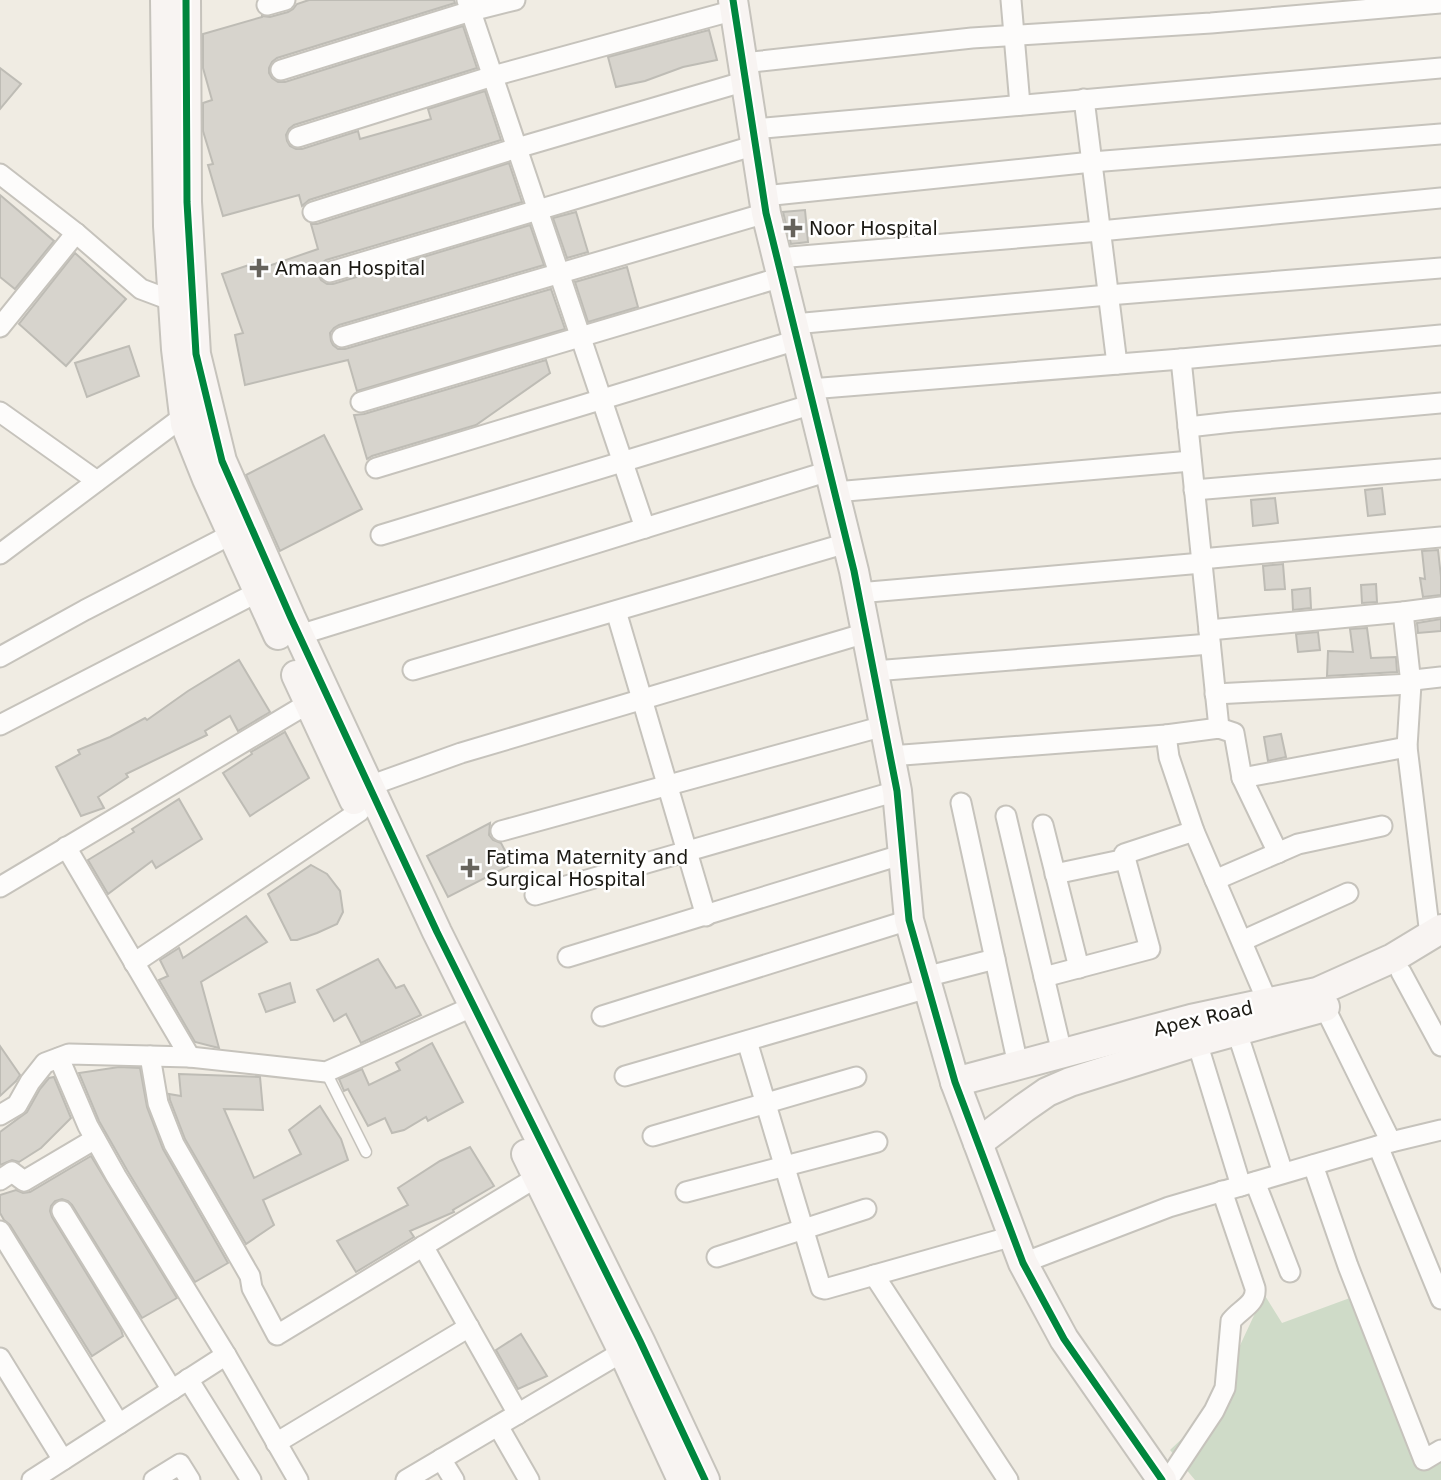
<svg xmlns="http://www.w3.org/2000/svg" width="1441" height="1480" viewBox="0 0 1441 1480" font-family="'DejaVu Sans',sans-serif">
  <style>
    .green { fill: #cfdbc8 }
    .building { fill: #d7d4cd; stroke: #bebcb5; stroke-width: 2 }
    .lines { fill: none; stroke-linecap: round; stroke-linejoin: round }
    .lane-casing { stroke: #c6c3bc; stroke-width: 13 }
    .street-casing { stroke: #c6c3bc; stroke-width: 23 }
    .secondary-casing { stroke: #c6c3bc; stroke-width: 32 }
    .lane { stroke: #fdfcfb; stroke-width: 10 }
    .street { stroke: #fdfcfb; stroke-width: 19 }
    .secondary { stroke: #f8f4f2; stroke-width: 28 }
    .cycleway-casing { stroke: #fff; stroke-width: 11 }
    .cycleway { stroke: #00873e; stroke-width: 7 }
    .poi-dot { fill: #66635c; stroke: #fff; stroke-width: 2.5 }
    .labels { text-anchor: middle; stroke-width: 5; stroke-linejoin: round; paint-order: stroke }
    .poi-label { font-size: 19px; fill: #1b1913; stroke: #fff; text-anchor: start }
    .street-label { font-size: 19px; fill: #1b1913; stroke: #fff }
  </style>
  <rect width="100%" height="100%" fill="#f0ece3"/>
  <!-- green -->
  <polygon class="green" points="1264,1294 1282,1323 1358,1295 1421,1449 1441,1453 1441,1480 1195,1480 1170,1450 1208,1414"/>
  <!-- building -->
  <g class="building">
    <polygon points="309,0 454,0 455,3 277,58 272,62 269,68 269,73 272,78 278,82 285,82 463,26 477,68 294,125 289,129 286,135 287,141 290,146 296,149 302,149 358,131 360,139 431,119 428,109 485,91 501,140 309,200 302,206 299,195 223,216 208,165 213,164 203,131 203,103 212,100 203,68 203,34 262,17 262,16 270,17 288,12 293,9 297,4"/>
    <polygon points="709,30 717,60 683,67 645,81 616,87 608,57"/>
    <polygon points="0,68 21,84 0,109"/>
    <polygon points="509,163 522,202 326,260 322,263 318,269 319,276 321,280 327,284 333,284 530,225 544,265 339,325 334,328 330,333 331,341 333,345 338,349 345,349 551,289 565,329 357,391 348,360 245,385 235,335 243,333 222,274 255,263 257,270 318,249 311,224 317,224"/>
    <polygon points="0,195 54,241 15,289 0,277"/>
    <polygon points="805,210 808,242 791,244 783,212"/>
    <polygon points="576,212 588,252 567,258 553,218"/>
    <polygon points="75,253 126,299 66,366 19,324"/>
    <polygon points="627,267 638,307 588,322 575,282"/>
    <polygon points="129,346 139,376 87,397 75,363"/>
    <polygon points="546,360 550,373 476,425 372,456 367,459 354,415 364,414"/>
    <polygon points="324,435 362,509 280,551 246,475"/>
    <polygon points="1382,488 1385,514 1368,516 1365,490"/>
    <polygon points="1275,498 1278,523 1253,526 1251,500"/>
    <polygon points="1438,550 1441,577 1441,595 1423,597 1420,578 1425,579 1422,551"/>
    <polygon points="1283,564 1285,589 1265,590 1263,566"/>
    <polygon points="1376,584 1377,602 1362,603 1361,585"/>
    <polygon points="1310,588 1311,608 1293,610 1292,590"/>
    <polygon points="1441,619 1441,631 1418,633 1417,623"/>
    <polygon points="1367,628 1371,658 1396,657 1397,672 1327,676 1328,651 1353,652 1350,629"/>
    <polygon points="1318,632 1320,650 1298,652 1296,634"/>
    <polygon points="239,660 270,712 238,731 230,716 205,731 207,735 126,774 128,777 98,797 104,808 81,816 56,767 80,754 78,750 110,737 145,718 147,720 188,691"/>
    <polygon points="285,732 309,778 250,816 223,773 252,754 251,752"/>
    <polygon points="1281,734 1286,757 1268,761 1264,737"/>
    <polygon points="179,799 202,839 156,868 152,861 108,894 88,860 134,832 132,829"/>
    <polygon points="490,823 489,835 493,840 501,843 512,864 448,897 427,856"/>
    <polygon points="311,865 327,874 340,891 343,912 337,924 317,933 297,940 291,940 268,894"/>
    <polygon points="246,916 267,942 201,982 219,1048 195,1042 159,980 168,976 160,960 179,948 183,958"/>
    <polygon points="378,959 396,988 404,985 421,1015 361,1043 346,1014 334,1021 317,990"/>
    <polygon points="290,983 295,1002 266,1012 259,994"/>
    <polygon points="432,1043 463,1102 428,1121 426,1117 404,1130 392,1133 385,1118 368,1126 348,1089 344,1091 339,1079 362,1069 369,1085 400,1070 396,1063"/>
    <polygon points="0,1046 20,1075 16,1081 0,1096"/>
    <polygon points="119,1067 140,1068 147,1107 163,1149 228,1263 195,1282 127,1170 99,1121 79,1073"/>
    <polygon points="179,1074 260,1077 263,1110 224,1109 254,1178 301,1154 289,1130 320,1106 341,1139 348,1160 263,1200 274,1225 246,1244 185,1139 170,1100 169,1094 181,1096"/>
    <polygon points="54,1077 71,1118 41,1148 19,1162 12,1160 0,1165 0,1132 27,1112 40,1089 49,1078"/>
    <polygon points="470,1147 494,1186 453,1210 454,1212 410,1231 414,1237 356,1272 337,1241 408,1205 398,1188 440,1161"/>
    <polygon points="91,1156 177,1298 142,1318 72,1205 68,1201 62,1199 55,1201 51,1206 50,1211 52,1217 121,1330 123,1336 92,1356 10,1225 4,1220 0,1213 0,1195 16,1190 23,1193 30,1192"/>
    <polygon points="521,1334 547,1376 518,1389 496,1350"/>
  </g>
  <g class="lines">
    <!-- lane casing -->
    <g class="lane-casing">
      <polyline id="lane" points="326,1072 366,1152"/>
    </g>
    <!-- street casing -->
    <g class="street-casing">
      <g id="street">
        <polyline points="467,0 645,528"/>
        <polyline points="1011,0 1020,105"/>
        <polyline points="267,5 285,0"/>
        <polyline points="743,63 972,38 1211,23 1441,3"/>
        <polyline points="281,70 471,11 515,0"/>
        <polyline points="1084,99 1117,364"/>
        <polyline points="754,129 1441,68"/>
        <polyline points="298,137 493,76 735,10"/>
        <polyline points="0,174 76,233 141,289 173,301"/>
        <polyline points="764,196 1092,162 1441,134"/>
        <polyline points="313,212 517,148 746,81"/>
        <polyline points="778,258 1100,231 1441,198"/>
        <polyline points="330,272 756,145"/>
        <polyline points="794,324 1108,295 1441,268"/>
        <polyline points="0,327 76,233"/>
        <polyline points="342,337 766,213"/>
        <polyline points="1181,359 1219,728"/>
        <polyline points="810,389 1181,359 1441,335"/>
        <polyline points="361,402 782,277"/>
        <polyline points="0,412 97,481"/>
        <polyline points="1188,427 1232,422 1441,403"/>
        <polyline points="376,468 797,340"/>
        <polyline points="1194,490 1441,469"/>
        <polyline points="835,492 1191,461"/>
        <polyline points="381,535 813,404"/>
        <polyline points="0,554 184,416 192,412"/>
        <polyline points="1201,559 1441,537"/>
        <polyline points="858,593 1202,563"/>
        <polyline points="616,611 706,916"/>
        <polyline points="1403,612 1411,684 1407,747 1430,935"/>
        <polyline points="1209,630 1403,612 1441,607"/>
        <polyline points="299,635 829,471"/>
        <polyline points="0,657 85,610 232,534"/>
        <polyline points="413,670 847,543"/>
        <polyline points="874,671 1210,644"/>
        <polyline points="1215,694 1411,684 1414,680 1441,677"/>
        <polyline points="0,725 258,592"/>
        <polyline points="1166,735 1169,757 1194,831 1268,1003"/>
        <polyline points="890,756 1166,735 1219,728 1234,733 1242,778 1278,853"/>
        <polyline points="1242,778 1407,747"/>
        <polyline points="369,786 461,753 866,633"/>
        <polyline points="961,803 1018,1065"/>
        <polyline points="1006,816 1062,1053"/>
        <polyline points="1043,825 1079,968"/>
        <polyline points="501,831 884,726"/>
        <polyline points="66,847 190,1057"/>
        <polyline points="1055,874 1126,859"/>
        <polyline points="1215,880 1298,844 1382,826"/>
        <polyline points="0,887 319,697"/>
        <polyline points="535,895 897,791"/>
        <polyline points="1242,941 1348,893"/>
        <polyline points="568,957 904,854"/>
        <polyline points="134,963 360,811"/>
        <polyline points="1401,972 1441,1046"/>
        <polyline points="925,977 995,959"/>
        <polyline points="1044,977 1150,949 1124,854 1194,831"/>
        <polyline points="1320,998 1391,1142"/>
        <polyline points="602,1016 909,920"/>
        <polyline points="1237,1032 1283,1173"/>
        <polyline points="747,1041 821,1288 825,1289 1013,1236"/>
        <polyline points="1197,1042 1241,1186"/>
        <polyline points="150,1056 158,1103 174,1144 250,1276 252,1288 277,1335 547,1171"/>
        <polyline points="59,1058 88,1126 116,1176 226,1355 298,1480"/>
        <polyline points="625,1076 928,988"/>
        <polyline points="0,1115 17,1105 30,1082 45,1063 69,1054 190,1057 326,1072 474,1006"/>
        <polyline points="653,1136 856,1077"/>
        <polyline points="1378,1146 1441,1299"/>
        <polyline points="1313,1165 1348,1266 1424,1460 1441,1450"/>
        <polyline points="0,1180 12,1172 24,1181 95,1139"/>
        <polyline points="1255,1182 1290,1272"/>
        <polyline points="686,1192 877,1142"/>
        <polyline points="62,1211 172,1390"/>
        <polyline points="0,1231 119,1424"/>
        <polyline points="423,1246 518,1414"/>
        <polyline points="717,1257 866,1209"/>
        <polyline points="1023,1263 1169,1207 1391,1142 1441,1130"/>
        <polyline points="874,1275 1008,1480"/>
        <polyline points="0,1358 63,1460"/>
        <polyline points="188,1379 251,1480"/>
        <polyline points="498,1426 529,1480"/>
        <polyline points="276,1443 469,1327"/>
        <polyline points="441,1459 454,1480"/>
        <polyline points="32,1480 226,1355"/>
        <polyline points="154,1480 180,1464 190,1480"/>
        <polyline points="406,1480 634,1345"/>
        <path d="M1168,1480L1214,1411L1225,1388L1231,1321C1240,1309 1257,1304 1255,1288L1222,1191"/>
      </g>
    </g>
    <!-- secondary casing -->
    <g class="secondary-casing">
      <g id="secondary">
        <polyline points="165,0 168,226 176,349 185,424 207,479 278,635"/>
        <polyline points="186,0 187,202 196,354 222,461 291,618 437,932 640,1341 705,1480"/>
        <polyline points="733,0 766,213 854,571 897,791 909,920 955,1082 1023,1263 1064,1339 1162,1480"/>
        <polyline points="296,675 354,800"/>
        <polyline points="955,1082 1191,1019 1317,992 1393,958 1441,929"/>
        <polyline points="978,1143 1024,1108 1047,1092 1070,1082 1197,1042 1325,1007"/>
        <polyline points="526,1154 623,1352 682,1480"/>
      </g>
    </g>
    <!-- lane -->
    <use href="#lane" class="lane"/>
    <!-- street -->
    <use href="#street" class="street"/>
    <!-- secondary -->
    <use href="#secondary" class="secondary"/>
    <!-- cycleway casing -->
    <g class="cycleway-casing">
      <g id="cycleway">
        <polyline points="186,0 187,202 196,354 222,461 291,618 437,932 640,1341 705,1480"/>
        <polyline points="733,0 766,213 854,571 897,791 909,920 955,1082 1023,1263 1064,1339 1162,1480"/>
      </g>
    </g>
    <!-- cycleway -->
    <use href="#cycleway" class="cycleway"/>
  </g>
  <!-- markers -->
  <g class="poi-dot">
    <path d="M789.5 217.5h7v7h7v7h-7v7h-7v-7h-7v-7h7z"/>
    <path d="M255.5 257.5h7v7h7v7h-7v7h-7v-7h-7v-7h7z"/>
    <path d="M466.5 857.5h7v7h7v7h-7v7h-7v-7h-7v-7h7z"/>
  </g>
  <g class="labels">
    <!-- poi labels -->
    <g class="poi-label">
      <text x="809" y="235">Noor Hospital</text>
      <text x="275" y="275">Amaan Hospital</text>
      <text x="486" y="864">Fatima Maternity and<tspan x="486" dy="22">Surgical Hospital</tspan></text>
    </g>
    <!-- street labels -->
    <g class="street-label">
      <text transform="translate(1203 1018) rotate(-13)" y="7">Apex Road</text>
    </g>
  </g>
</svg>
